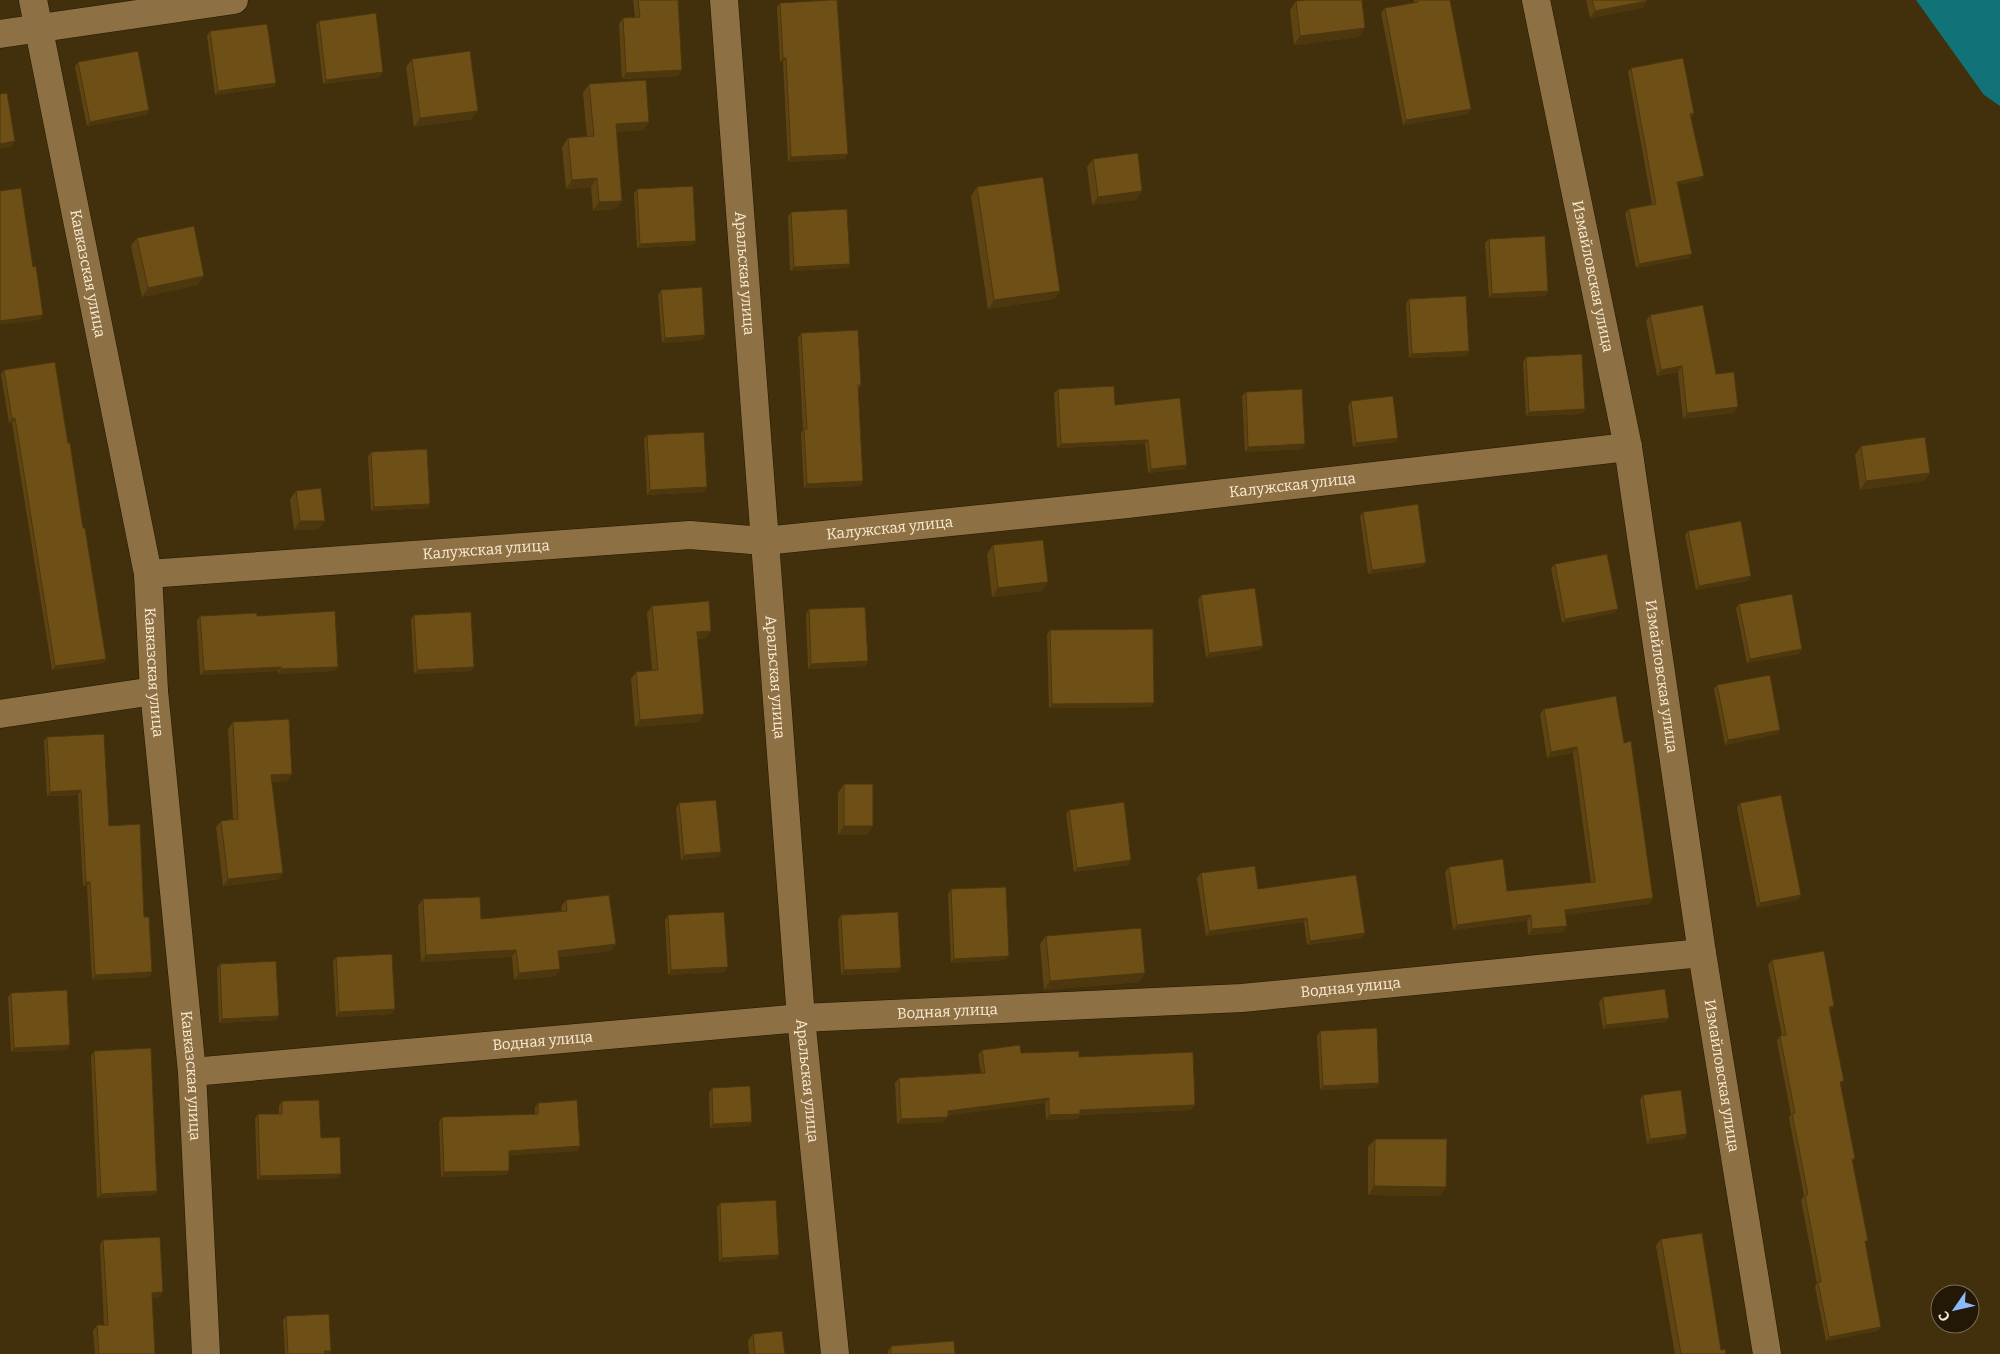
<svg xmlns="http://www.w3.org/2000/svg" width="2000" height="1354" viewBox="0 0 2000 1354" font-family="Bitter,serif">
  <style>
    .water { fill: #117377 }
    .lines { fill: none; stroke-linecap: round; stroke-linejoin: round }
    .minor-casing { stroke: #251802; stroke-width: 29 }
    .minor { stroke: #8d7145; stroke-width: 28 }
    .wall { fill: #5f4413 }
    .shaded-wall { fill: #4d370f }
    .building { fill: #6e4f16; stroke: #4d370f }
    .labels { text-anchor: middle; stroke-width: 5; stroke-linejoin: round; paint-order: stroke }
    .street-label { font-size: 15px; fill: #fbebd4; stroke: #231806 }
  </style>
  <rect width="100%" height="100%" fill="#422f0c"/>
  <!-- water -->
  <polygon class="water" points="1916,0 2000,0 2000,106 1984,95"/>
  <g class="lines">
    <!-- minor casing -->
    <g class="minor-casing">
      <g id="minor">
        <path id="s1" d="M33,0L148,574L154,691L192,1072L206,1354"/>
        <path id="s2" d="M724,0L801,1018L835,1354"/>
        <path id="s3" d="M1536,0L1628,447L1702,953L1767,1354"/>
        <polyline points="0,34 234,0"/>
        <path id="s4" d="M148,574L690,535L764,541L1127,504L1628,447"/>
        <polyline points="0,714 154,691"/>
        <path id="s5" d="M192,1072L801,1018L1242,998L1702,953"/>
      </g>
    </g>
    <!-- minor -->
    <use href="#minor" class="minor"/>
  </g>
  <!-- wall -->
  <g class="wall">
    <polygon points="633,0 678,0 678,76 622,79 619,24 623,18 635,17"/>
    <polygon points="1414,0 1450,0 1471,109 1467,114 1403,125 1381,13 1385,8 1414,3"/>
    <polygon points="1586,0 1647,0 1647,1 1642,8 1590,18"/>
    <polygon points="1296,1 1359,37 1294,45 1290,10"/>
    <polygon points="780,3 848,154 844,159 788,162 783,62 780,62 777,7"/>
    <polygon points="319,21 380,77 323,84 316,25"/>
    <polygon points="210,31 276,83 273,87 215,95 207,36"/>
    <polygon points="412,59 472,119 414,127 406,67"/>
    <polygon points="78,62 149,110 146,115 87,126 75,67"/>
    <polygon points="1631,68 1694,113 1691,117 1701,180 1678,185 1692,254 1689,258 1636,268 1625,213 1629,209 1652,204 1628,72"/>
    <polygon points="589,84 649,122 643,130 616,132 622,201 615,209 593,211 591,187 566,189 562,147 568,138 587,137 583,93"/>
    <polygon points="1093,159 1136,200 1092,205 1087,167"/>
    <polygon points="977,187 1060,291 1054,299 988,309 971,196"/>
    <polygon points="637,189 696,241 693,245 637,248 634,193"/>
    <polygon points="791,212 850,264 847,268 790,271 788,216"/>
    <polygon points="137,238 198,285 142,297 131,246"/>
    <polygon points="1489,239 1548,291 1545,296 1489,298 1485,243"/>
    <polygon points="661,290 702,340 662,343 658,295"/>
    <polygon points="1409,299 1469,351 1466,356 1409,358 1406,304"/>
    <polygon points="1650,315 1716,374 1734,413 1683,419 1678,372 1657,376 1646,321"/>
    <polygon points="801,333 861,385 858,389 863,481 860,486 804,488 801,434 803,430 798,338"/>
    <polygon points="1526,357 1585,409 1582,414 1526,416 1523,362"/>
    <polygon points="4,370 68,443 106,659 103,663 52,670 12,423 9,423 1,374"/>
    <polygon points="1058,389 1115,405 1187,465 1184,469 1148,473 1145,444 1057,448 1054,393"/>
    <polygon points="1246,392 1305,444 1302,449 1245,452 1242,396"/>
    <polygon points="1351,401 1398,438 1395,442 1353,447 1348,406"/>
    <polygon points="647,435 707,487 704,492 647,495 644,439"/>
    <polygon points="1861,446 1930,473 1924,481 1860,490 1855,455"/>
    <polygon points="371,452 430,504 427,508 371,511 368,456"/>
    <polygon points="296,491 318,530 294,530 290,499"/>
    <polygon points="1363,512 1422,567 1368,574 1360,516"/>
    <polygon points="1688,531 1748,581 1696,590 1685,535"/>
    <polygon points="993,545 1042,591 992,597 987,554"/>
    <polygon points="1555,564 1615,613 1562,623 1551,568"/>
    <polygon points="1201,595 1263,646 1260,650 1206,658 1198,600"/>
    <polygon points="1739,604 1799,654 1747,663 1736,608"/>
    <polygon points="652,606 711,631 706,638 698,639 699,722 635,727 631,679 636,672 652,670 647,613"/>
    <polygon points="809,609 868,661 865,666 808,669 806,614"/>
    <polygon points="414,615 474,667 471,671 414,674 411,619"/>
    <polygon points="200,616 338,667 334,671 278,674 278,671 200,675 197,620"/>
    <polygon points="1050,630 1154,703 1151,707 1049,708 1047,634"/>
    <polygon points="1717,685 1780,730 1777,734 1725,745 1714,689"/>
    <polygon points="1616,696 1649,904 1566,915 1567,926 1563,932 1528,935 1527,921 1453,930 1445,872 1449,867 1507,891 1591,883 1573,753 1547,758 1540,714 1544,709"/>
    <polygon points="233,722 288,781 272,782 279,879 223,886 216,827 221,821 233,819 228,729"/>
    <polygon points="47,737 109,826 144,917 152,972 149,977 92,980 87,886 83,886 78,795 47,796 44,741"/>
    <polygon points="844,784 867,835 838,835 838,793"/>
    <polygon points="679,803 721,852 718,857 681,860 676,808"/>
    <polygon points="1740,803 1801,895 1797,900 1757,908 1737,808"/>
    <polygon points="1069,810 1131,860 1128,865 1074,872 1066,814"/>
    <polygon points="1201,873 1365,933 1361,938 1307,945 1304,922 1206,936 1197,878"/>
    <polygon points="951,889 1009,956 1005,960 951,963 948,894"/>
    <polygon points="423,899 481,919 562,911 561,907 566,900 611,951 559,957 560,969 555,976 514,980 512,957 421,962 418,906"/>
    <polygon points="668,915 725,972 668,975 665,920"/>
    <polygon points="841,915 898,972 841,975 838,920"/>
    <polygon points="1046,936 1145,973 1139,982 1044,990 1040,944"/>
    <polygon points="336,957 392,1014 336,1017 333,961"/>
    <polygon points="1772,960 1834,1006 1831,1010 1830,1010 1841,1085 1855,1158 1852,1163 1865,1244 1878,1331 1826,1341 1815,1287 1817,1283 1801,1200 1804,1196 1789,1118 1791,1115 1777,1041 1780,1036 1782,1036 1768,965"/>
    <polygon points="220,964 279,1016 276,1020 219,1023 217,968"/>
    <polygon points="11,993 67,1050 11,1052 8,997"/>
    <polygon points="1603,997 1666,1022 1603,1029 1599,1002"/>
    <polygon points="1320,1031 1379,1083 1376,1088 1320,1090 1317,1036"/>
    <polygon points="982,1050 1079,1057 1195,1105 1191,1110 1080,1115 1077,1119 1046,1120 1045,1103 948,1115 944,1122 897,1124 895,1083 899,1078 981,1073 978,1055"/>
    <polygon points="94,1051 157,1191 154,1195 97,1198 91,1056"/>
    <polygon points="712,1088 749,1126 710,1128 709,1093"/>
    <polygon points="1643,1095 1687,1134 1684,1139 1647,1144 1640,1100"/>
    <polygon points="282,1101 321,1138 341,1174 338,1178 257,1180 255,1119 258,1114 279,1114 279,1106"/>
    <polygon points="538,1103 580,1146 577,1151 509,1155 509,1171 506,1175 441,1177 439,1122 442,1117 535,1115 535,1107"/>
    <polygon points="1375,1139 1440,1196 1368,1195 1368,1147"/>
    <polygon points="720,1203 779,1255 776,1259 719,1262 717,1207"/>
    <polygon points="1661,1239 1721,1350 1726,1354 1675,1354 1656,1246"/>
    <polygon points="103,1240 159,1298 152,1298 155,1354 95,1354 93,1331 97,1325 104,1325 100,1245"/>
    <polygon points="286,1316 331,1351 328,1354 285,1354 283,1320"/>
    <polygon points="753,1334 785,1354 749,1354 748,1341"/>
    <polygon points="891,1346 955,1354 888,1354 888,1351"/>
  </g>
  <!-- shaded-wall -->
  <g class="shaded-wall">
    <polygon points="1647,1 1642,8 1590,18 1595,11"/>
    <polygon points="1365,28 1359,37 1294,45 1300,36"/>
    <polygon points="783,58 786,58 783,62 780,62"/>
    <polygon points="682,70 678,76 622,79 626,73"/>
    <polygon points="383,72 380,77 323,84 326,80"/>
    <polygon points="276,83 273,87 215,95 218,91"/>
    <polygon points="1471,109 1467,114 1403,125 1406,120"/>
    <polygon points="149,110 146,115 87,126 90,122"/>
    <polygon points="478,111 472,119 414,127 420,118"/>
    <polygon points="649,122 643,130 609,133 616,124"/>
    <polygon points="15,141 11,147 0,149 0,144"/>
    <polygon points="848,154 844,159 788,162 791,157"/>
    <polygon points="1704,176 1701,180 1674,186 1677,182"/>
    <polygon points="597,178 591,187 566,189 572,180"/>
    <polygon points="1142,191 1136,200 1092,205 1098,197"/>
    <polygon points="622,201 615,209 593,211 599,202"/>
    <polygon points="696,241 693,245 637,248 640,244"/>
    <polygon points="1692,254 1689,258 1636,268 1639,264"/>
    <polygon points="850,264 847,268 790,271 794,267"/>
    <polygon points="204,276 198,285 142,297 148,288"/>
    <polygon points="1060,291 1054,299 988,309 994,300"/>
    <polygon points="1548,291 1545,296 1489,298 1492,294"/>
    <polygon points="43,315 40,320 0,325 0,321"/>
    <polygon points="705,335 702,340 662,343 665,338"/>
    <polygon points="1469,351 1466,356 1409,358 1412,354"/>
    <polygon points="1682,366 1678,372 1657,376 1661,370"/>
    <polygon points="1738,407 1734,413 1683,419 1687,413"/>
    <polygon points="1585,409 1582,414 1526,416 1529,412"/>
    <polygon points="15,418 12,423 9,423 12,419"/>
    <polygon points="1398,438 1395,442 1353,447 1356,443"/>
    <polygon points="1148,440 1145,444 1057,448 1061,444"/>
    <polygon points="1305,444 1302,449 1245,452 1248,447"/>
    <polygon points="1187,465 1184,469 1148,473 1151,469"/>
    <polygon points="1930,473 1924,481 1860,490 1866,481"/>
    <polygon points="863,481 860,486 804,488 807,484"/>
    <polygon points="707,487 704,492 647,495 650,490"/>
    <polygon points="430,504 427,508 371,511 374,507"/>
    <polygon points="300,521 325,521 318,530 294,530"/>
    <polygon points="1426,563 1422,567 1368,574 1372,570"/>
    <polygon points="1751,576 1748,581 1696,590 1699,586"/>
    <polygon points="1048,582 1042,591 992,597 998,588"/>
    <polygon points="1618,609 1615,613 1562,623 1565,619"/>
    <polygon points="711,631 706,638 692,639 697,632"/>
    <polygon points="1263,646 1260,650 1206,658 1209,653"/>
    <polygon points="1802,649 1799,654 1747,663 1750,659"/>
    <polygon points="106,659 103,663 52,670 55,666"/>
    <polygon points="868,661 865,666 808,669 811,664"/>
    <polygon points="281,667 278,671 200,675 204,671"/>
    <polygon points="338,667 334,671 278,674 281,669"/>
    <polygon points="474,667 471,671 414,674 417,670"/>
    <polygon points="1154,703 1151,707 1049,708 1052,704"/>
    <polygon points="704,714 699,722 635,727 640,720"/>
    <polygon points="1780,730 1777,734 1725,745 1728,740"/>
    <polygon points="1577,747 1573,753 1547,758 1551,752"/>
    <polygon points="292,774 288,781 267,782 271,775"/>
    <polygon points="81,790 78,795 47,796 50,792"/>
    <polygon points="844,826 873,826 867,835 838,835"/>
    <polygon points="721,852 718,857 681,860 684,855"/>
    <polygon points="1131,860 1128,865 1074,872 1077,868"/>
    <polygon points="283,873 279,879 223,886 228,879"/>
    <polygon points="86,882 90,882 87,886 83,886"/>
    <polygon points="1801,895 1797,900 1757,908 1760,903"/>
    <polygon points="1653,898 1649,904 1561,916 1565,910"/>
    <polygon points="1531,915 1527,921 1453,930 1457,925"/>
    <polygon points="1307,918 1304,922 1206,936 1209,931"/>
    <polygon points="1567,926 1563,932 1528,935 1532,929"/>
    <polygon points="1365,933 1361,938 1307,945 1310,941"/>
    <polygon points="616,944 611,951 553,958 558,951"/>
    <polygon points="516,950 512,957 421,962 426,955"/>
    <polygon points="1009,956 1005,960 951,963 954,959"/>
    <polygon points="728,967 725,972 668,975 671,970"/>
    <polygon points="901,968 898,972 841,975 844,970"/>
    <polygon points="560,969 555,976 514,980 519,973"/>
    <polygon points="152,972 149,977 92,980 95,975"/>
    <polygon points="1145,973 1139,982 1044,990 1050,981"/>
    <polygon points="1834,1006 1831,1010 1826,1011 1829,1007"/>
    <polygon points="395,1009 392,1014 336,1017 339,1012"/>
    <polygon points="279,1016 276,1020 219,1023 222,1019"/>
    <polygon points="1669,1018 1666,1022 1603,1029 1606,1025"/>
    <polygon points="70,1045 67,1050 11,1052 14,1048"/>
    <polygon points="1379,1083 1376,1088 1320,1090 1323,1086"/>
    <polygon points="1049,1098 1045,1103 944,1116 948,1111"/>
    <polygon points="1195,1105 1191,1110 1080,1115 1077,1119 1046,1120 1049,1115 1080,1110"/>
    <polygon points="948,1117 944,1122 897,1124 901,1119"/>
    <polygon points="752,1122 749,1126 710,1128 713,1124"/>
    <polygon points="1687,1134 1684,1139 1647,1144 1650,1139"/>
    <polygon points="580,1146 577,1151 506,1155 509,1151"/>
    <polygon points="509,1171 506,1175 441,1177 444,1172"/>
    <polygon points="341,1174 338,1178 257,1180 260,1176"/>
    <polygon points="1374,1186 1446,1187 1440,1196 1368,1195"/>
    <polygon points="157,1191 154,1195 97,1198 101,1194"/>
    <polygon points="779,1255 776,1259 719,1262 722,1258"/>
    <polygon points="163,1292 159,1298 148,1298 152,1293"/>
    <polygon points="1881,1327 1878,1331 1826,1341 1829,1337"/>
    <polygon points="324,1351 331,1351 328,1354 322,1354"/>
  </g>
  <!-- building -->
  <g class="building">
    <polygon points="638,0 678,0 682,70 626,73 623,18 640,17"/>
    <polygon points="829,0 837,0 848,154 791,157 786,58 783,58 780,3"/>
    <polygon points="1306,0 1362,0 1365,28 1300,36 1296,1"/>
    <polygon points="1418,0 1450,0 1471,109 1406,120 1385,8 1418,2"/>
    <polygon points="1592,0 1647,0 1647,1 1595,11"/>
    <polygon points="376,13 383,72 326,80 319,21"/>
    <polygon points="267,24 276,83 218,91 210,31"/>
    <polygon points="138,51 149,110 90,122 78,62"/>
    <polygon points="470,51 478,111 420,118 412,59"/>
    <polygon points="1683,58 1694,113 1690,114 1704,176 1677,182 1692,254 1639,264 1629,209 1656,204 1631,68"/>
    <polygon points="646,80 649,122 616,124 622,201 599,202 597,178 572,180 568,138 594,136 589,84"/>
    <polygon points="7,93 15,141 0,144 0,94"/>
    <polygon points="1138,153 1142,191 1098,197 1093,159"/>
    <polygon points="1043,177 1060,291 994,300 977,187"/>
    <polygon points="693,186 696,241 640,244 637,189"/>
    <polygon points="21,188 33,267 36,266 43,315 0,321 0,191"/>
    <polygon points="847,209 850,264 794,267 791,212"/>
    <polygon points="194,226 204,276 148,288 137,238"/>
    <polygon points="1545,236 1548,291 1492,294 1489,239"/>
    <polygon points="702,287 705,335 665,338 661,290"/>
    <polygon points="1466,296 1469,351 1412,354 1409,299"/>
    <polygon points="1703,305 1716,374 1734,372 1738,407 1687,413 1682,366 1661,370 1650,315"/>
    <polygon points="858,330 861,385 858,385 863,481 807,484 804,429 807,429 801,333"/>
    <polygon points="1582,354 1585,409 1529,412 1526,357"/>
    <polygon points="55,362 68,443 70,443 83,528 85,528 106,659 55,666 15,418 12,419 4,370"/>
    <polygon points="1114,386 1115,405 1180,398 1187,465 1151,469 1148,440 1061,444 1058,389"/>
    <polygon points="1302,389 1305,444 1248,447 1246,392"/>
    <polygon points="1393,396 1398,438 1356,443 1351,401"/>
    <polygon points="704,432 707,487 650,490 647,435"/>
    <polygon points="1925,437 1930,473 1866,481 1861,446"/>
    <polygon points="427,449 430,504 374,507 371,452"/>
    <polygon points="321,488 325,521 300,521 296,491"/>
    <polygon points="1418,504 1426,563 1372,570 1363,512"/>
    <polygon points="1741,521 1751,576 1699,586 1688,531"/>
    <polygon points="1043,540 1048,582 998,588 993,545"/>
    <polygon points="1607,554 1618,609 1565,619 1555,564"/>
    <polygon points="1255,588 1263,646 1209,653 1201,595"/>
    <polygon points="1792,594 1802,649 1750,659 1739,604"/>
    <polygon points="709,601 711,631 697,632 704,714 640,720 636,672 658,670 652,606"/>
    <polygon points="865,607 868,661 811,664 809,609"/>
    <polygon points="335,611 338,667 281,669 281,667 204,671 200,616 257,613 257,616"/>
    <polygon points="471,612 474,667 417,670 414,615"/>
    <polygon points="1153,629 1154,703 1052,704 1050,630"/>
    <polygon points="1770,675 1780,730 1728,740 1717,685"/>
    <polygon points="1616,696 1624,743 1631,741 1653,898 1565,910 1567,926 1532,929 1531,915 1457,925 1449,867 1503,859 1507,891 1595,882 1577,747 1551,752 1544,709"/>
    <polygon points="289,719 292,774 271,775 283,873 228,879 221,821 238,819 233,722"/>
    <polygon points="104,734 109,826 140,824 144,917 149,917 152,972 95,975 90,882 86,882 81,790 50,792 47,737"/>
    <rect x="844" y="784" width="29" height="42"/>
    <polygon points="1781,795 1801,895 1760,903 1740,803"/>
    <polygon points="716,800 721,852 684,855 679,803"/>
    <polygon points="1124,802 1131,860 1077,868 1069,810"/>
    <polygon points="1255,866 1258,889 1356,875 1365,933 1310,941 1307,918 1209,931 1201,873"/>
    <polygon points="1006,887 1009,956 954,959 951,889"/>
    <polygon points="609,895 616,944 558,951 560,969 519,973 516,950 426,955 423,899 480,897 481,919 567,911 566,900"/>
    <polygon points="724,912 728,967 671,970 668,915"/>
    <polygon points="898,912 901,968 844,970 841,915"/>
    <polygon points="1141,928 1145,973 1050,981 1046,936"/>
    <polygon points="1824,951 1834,1006 1829,1007 1844,1081 1840,1082 1855,1158 1852,1159 1868,1241 1865,1241 1881,1327 1829,1337 1818,1282 1821,1282 1805,1196 1808,1195 1792,1113 1795,1113 1780,1036 1786,1035 1772,960"/>
    <polygon points="392,954 395,1009 339,1012 336,957"/>
    <polygon points="276,961 279,1016 222,1019 220,964"/>
    <polygon points="1665,989 1669,1018 1606,1025 1603,997"/>
    <polygon points="67,990 70,1045 14,1048 11,993"/>
    <polygon points="1377,1028 1379,1083 1323,1086 1320,1031"/>
    <polygon points="1020,1045 1021,1053 1079,1051 1079,1057 1193,1052 1195,1105 1080,1110 1080,1114 1049,1115 1049,1098 948,1111 948,1117 901,1119 899,1078 985,1073 982,1050"/>
    <polygon points="151,1048 157,1191 101,1194 94,1051"/>
    <polygon points="750,1086 752,1122 713,1124 712,1088"/>
    <polygon points="1681,1090 1687,1134 1650,1139 1643,1095"/>
    <polygon points="319,1100 321,1138 340,1137 341,1174 260,1176 258,1114 282,1114 282,1101"/>
    <polygon points="577,1100 580,1146 509,1151 509,1171 444,1172 442,1117 538,1114 538,1103"/>
    <polygon points="1375,1139 1447,1139 1446,1187 1374,1186"/>
    <polygon points="776,1200 779,1255 722,1258 720,1203"/>
    <polygon points="1702,1233 1721,1350 1725,1349 1726,1354 1681,1354 1661,1239"/>
    <polygon points="160,1237 163,1292 152,1293 155,1354 99,1354 97,1325 108,1325 103,1240"/>
    <polygon points="329,1314 331,1351 324,1351 325,1354 288,1354 286,1316"/>
    <polygon points="782,1331 785,1354 755,1354 753,1334"/>
    <polygon points="954,1341 955,1354 891,1354 891,1346"/>
  </g>
  <g class="labels">
    <!-- street labels -->
    <g class="street-label">
      <text dy="5" stroke="none"><textPath href="#s1" startOffset="279">Кавказская улица</textPath></text>
      <text dy="5" stroke="none"><textPath href="#s2" startOffset="274">Аральская улица</textPath></text>
      <text dy="5" stroke="none"><textPath href="#s3" startOffset="282">Измайловская улица</textPath></text>
      <text dy="5" stroke="none"><textPath href="#s4" startOffset="1149">Калужская улица</textPath></text>
      <text dy="5" stroke="none"><textPath href="#s4" startOffset="744">Калужская улица</textPath></text>
      <text dy="5" stroke="none"><textPath href="#s4" startOffset="339">Калужская улица</textPath></text>
      <text dy="5" stroke="none"><textPath href="#s1" startOffset="684">Кавказская улица</textPath></text>
      <text dy="5" stroke="none"><textPath href="#s3" startOffset="688">Измайловская улица</textPath></text>
      <text dy="5" stroke="none"><textPath href="#s2" startOffset="679">Аральская улица</textPath></text>
      <text dy="5" stroke="none"><textPath href="#s5" startOffset="1162">Водная улица</textPath></text>
      <text dy="5" stroke="none"><textPath href="#s5" startOffset="758">Водная улица</textPath></text>
      <text dy="5" stroke="none"><textPath href="#s5" startOffset="352">Водная улица</textPath></text>
      <text dy="5" stroke="none"><textPath href="#s1" startOffset="1089">Кавказская улица</textPath></text>
      <text dy="5" stroke="none"><textPath href="#s3" startOffset="1092">Измайловская улица</textPath></text>
      <text dy="5" stroke="none"><textPath href="#s2" startOffset="1084">Аральская улица</textPath></text>
    </g>
  </g>
  <!-- north arrow -->
  <g transform="translate(1955 1309) rotate(236)"><circle r="24" fill="#231806" stroke="#796c58"/>
  <path d="M0-4L9 19L0 12L-9 19Z" fill="#8cb9fc"/>
  <text y="-8" font-size="14" font-weight="bold" text-anchor="middle" fill="#fbebd4">С</text>
  </g>
</svg>
